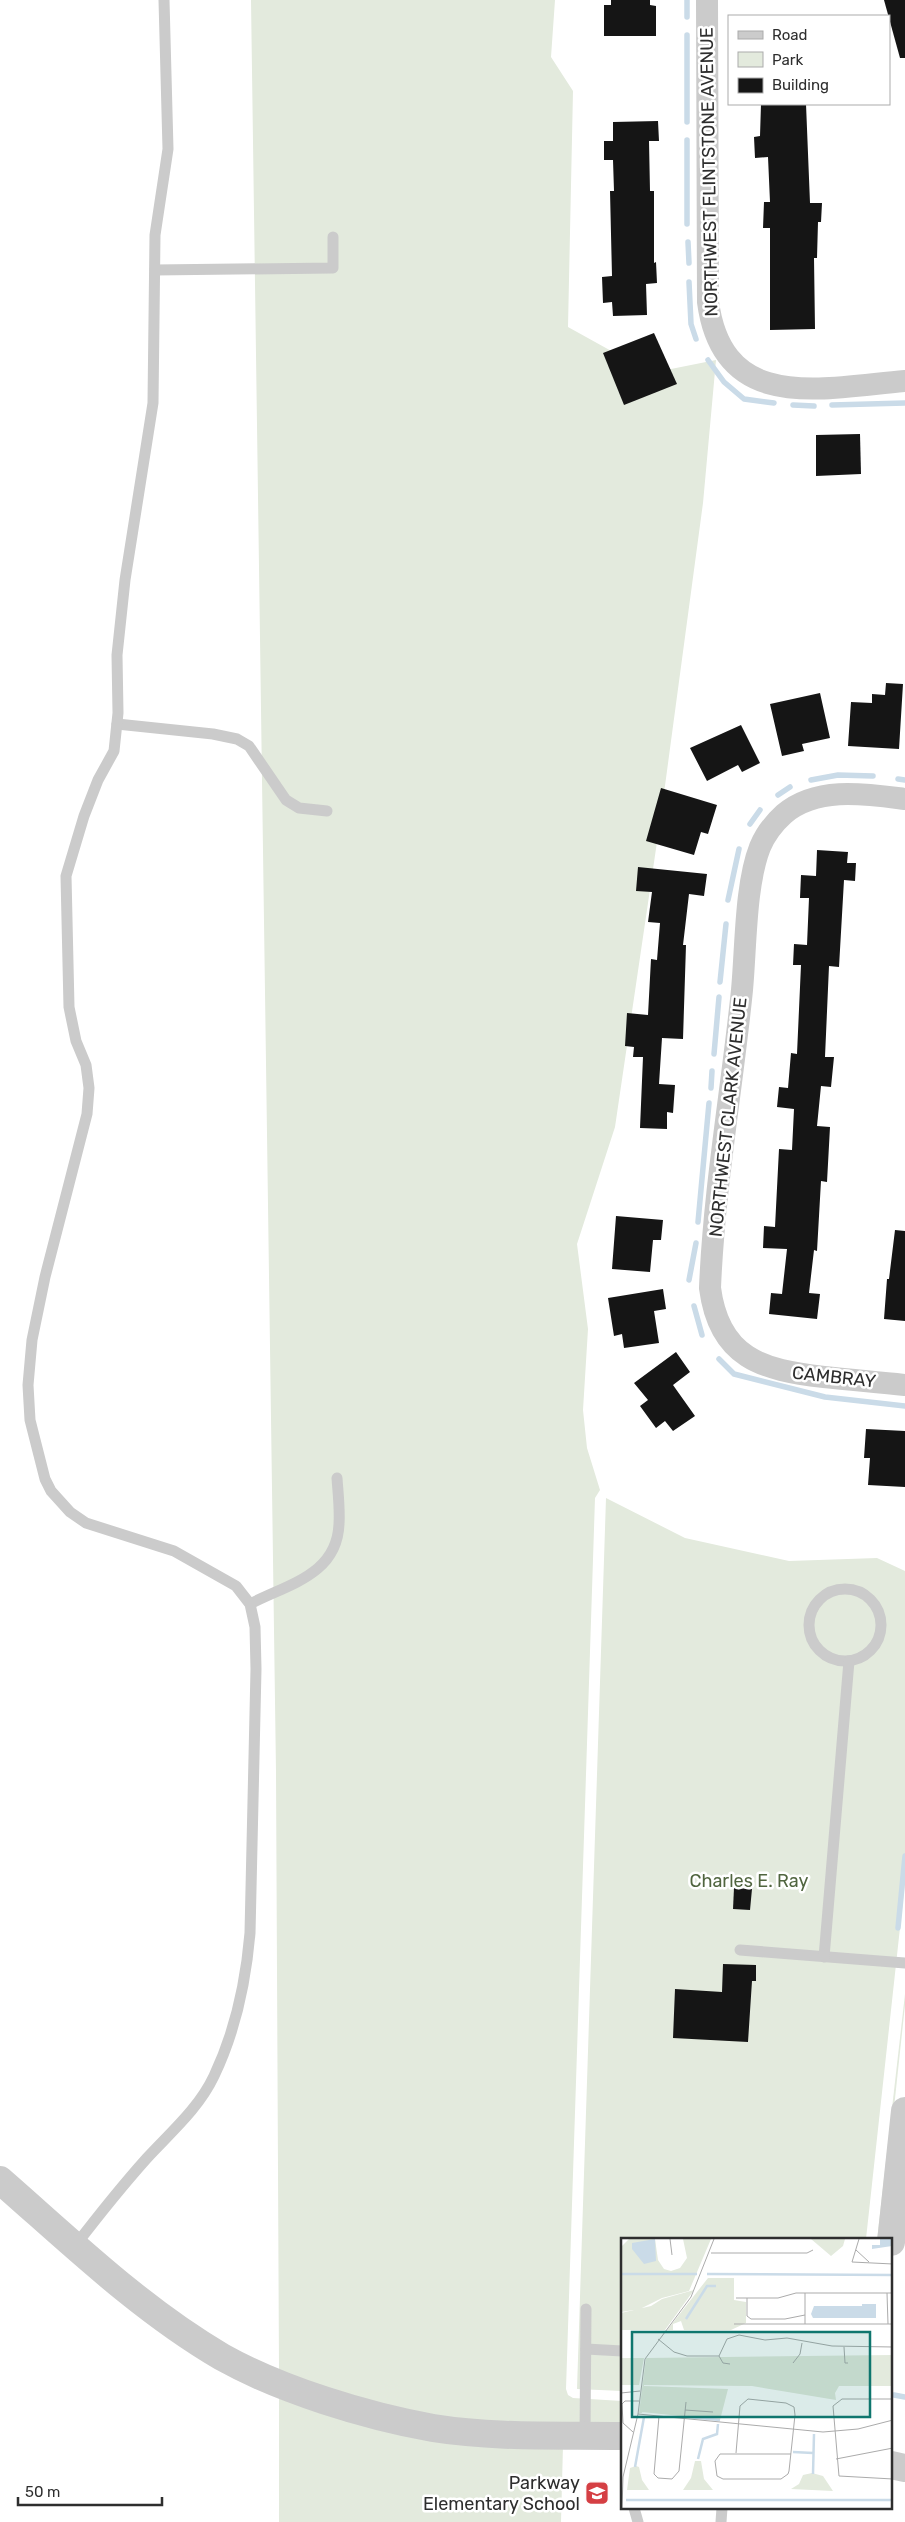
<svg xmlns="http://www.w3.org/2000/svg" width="905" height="2522" viewBox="0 0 905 2522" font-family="Rubik,sans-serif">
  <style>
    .green { fill: #e3eadd }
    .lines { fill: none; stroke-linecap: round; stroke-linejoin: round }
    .stream { stroke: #cadbe8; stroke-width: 5.5 }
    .building { fill: #151515 }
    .service { stroke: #cbcbcb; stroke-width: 11 }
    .minor { stroke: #cbcbcb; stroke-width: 22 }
    .tertiary { stroke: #cbcbcb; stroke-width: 28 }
    .labels { text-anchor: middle; stroke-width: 5; stroke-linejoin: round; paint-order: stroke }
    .street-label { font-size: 18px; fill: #2e2e2e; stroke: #fff }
    .park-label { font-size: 18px; fill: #50653f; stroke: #fff }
    .poi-label { font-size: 18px; fill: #2e2e2e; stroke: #fff; text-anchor: end }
    .inset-river { fill: none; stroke: #cadbe8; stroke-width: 2.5 }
    .inset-road { fill: none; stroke: #ababab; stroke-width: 1 }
    .view { fill: #0f766e; fill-opacity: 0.15; stroke: #0f766e; stroke-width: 2.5 }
    .inset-edge { fill: none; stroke: #2e2e2e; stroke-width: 2.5 }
  </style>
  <rect width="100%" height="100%" fill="#fff"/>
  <!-- green -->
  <g class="green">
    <path d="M251,0H555L551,57L573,91L568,327L651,373L716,360L703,503L662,808L615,1127L577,1244L588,1329L583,1410L587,1448L600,1490L595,1498L566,2389L568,2395L573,2398L622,2401V2425C561,2425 497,2427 436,2418C382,2409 330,2390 279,2371L276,1772Z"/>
    <polygon points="606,1498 685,1538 789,1561 877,1558 905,1571 905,1882 866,2239 622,2240 622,2391 577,2389"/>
    <polygon points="905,1994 905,2005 880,2239 877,2240"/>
    <polygon points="279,2394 563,2445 561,2522 279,2522"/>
  </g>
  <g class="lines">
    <!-- stream -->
    <g class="stream">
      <polyline points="687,0 687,17"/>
      <polyline points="687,35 687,122"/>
      <polyline points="687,140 687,224"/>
      <polyline points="688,242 689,263"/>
      <polyline points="689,282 691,324 696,339"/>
      <polyline points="708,360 724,382 744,399 774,403"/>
      <polyline points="793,405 814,406"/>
      <polyline points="832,405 905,403"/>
      <polyline points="898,779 905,780"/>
      <polyline points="811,780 838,775 873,776"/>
      <polyline points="778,795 790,787"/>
      <polyline points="750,824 760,810"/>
      <polyline points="728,900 739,849"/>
      <polyline points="720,982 726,924"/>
      <polyline points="714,1054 719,997"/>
      <polyline points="711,1088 712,1071"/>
      <polyline points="698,1222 709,1103"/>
      <polyline points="689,1280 696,1243"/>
      <polyline points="694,1306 702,1335"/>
      <polyline points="719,1359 734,1374 825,1397 905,1406"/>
      <polyline points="898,1928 905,1856"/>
      <polyline points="894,2395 905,2397"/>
    </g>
  </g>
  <!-- building -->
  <g class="building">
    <polygon points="611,0 650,0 650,5 656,6 656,36 604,36 604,5 611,5"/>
    <polygon points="884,0 905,0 905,58 900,58"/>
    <polygon points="761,104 806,104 810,203 822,203 821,222 818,222 817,258 814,258 815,329 770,330 770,228 763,228 764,202 770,202 768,157 755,158 754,137 760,136"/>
    <polygon points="658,121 659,141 649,141 650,191 654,191 654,263 656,262 657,283 646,284 647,315 613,316 612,302 603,303 602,277 612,276 610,191 614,191 613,160 604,160 604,141 613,141 613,122"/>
    <polygon points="654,333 677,384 624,405 603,353"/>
    <polygon points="860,434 861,474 816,476 816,435"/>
    <polygon points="886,683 903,684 899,749 848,746 851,702 872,703 872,694 885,695"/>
    <polygon points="820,693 830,738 802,744 804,751 782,756 770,704"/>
    <polygon points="741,725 760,763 742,772 738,765 707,781 690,748"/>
    <polygon points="661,788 717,805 708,834 701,832 694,855 646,841"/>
    <polygon points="817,850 848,852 847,863 856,863 855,881 844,880 839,967 829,966 825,1057 834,1057 831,1087 821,1086 817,1126 830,1127 827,1182 821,1181 817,1251 814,1250 809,1293 820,1294 817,1319 769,1314 771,1293 782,1294 787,1249 763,1248 764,1226 775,1227 779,1149 792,1150 794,1109 777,1107 779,1087 788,1088 791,1053 797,1054 801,965 793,965 794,944 807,945 809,898 800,898 801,875 816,876"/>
    <polygon points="638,867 707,874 704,896 689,894 683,945 686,945 683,1039 662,1038 659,1084 675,1085 673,1113 667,1112 667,1129 640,1128 643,1057 633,1057 634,1047 625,1046 627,1013 648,1015 651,959 657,960 660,923 648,922 652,892 636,891"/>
    <polygon points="616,1216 663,1220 661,1240 653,1240 650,1272 612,1269"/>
    <polygon points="895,1230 905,1231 905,1321 884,1319 887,1279 889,1279"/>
    <polygon points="663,1289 666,1309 654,1311 659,1343 624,1348 622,1334 614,1336 608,1298"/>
    <polygon points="676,1352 690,1372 673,1385 695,1416 673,1431 665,1421 656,1428 640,1406 648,1400 634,1383"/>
    <polygon points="866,1429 905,1431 905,1487 868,1485 870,1458 864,1458"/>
    <polygon points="734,1888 752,1889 750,1910 733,1909"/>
    <polygon points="723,1964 756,1965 756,1981 752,1981 748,2042 673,2038 675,1989 722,1992"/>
  </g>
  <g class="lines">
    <!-- service -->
    <g class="service">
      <polyline points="155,270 333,268 333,237"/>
      <polyline points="117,724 213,734 237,739 249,746 286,800 299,808 327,811"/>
      <circle cx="845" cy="1625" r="36"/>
      <path d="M250,1604C288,1584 337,1575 339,1524C340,1509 338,1493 337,1478"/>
      <polyline points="740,1950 905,1963"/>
      <polyline points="824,1957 849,1661"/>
      <path d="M75,2246C98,2216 122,2186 147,2158C171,2132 199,2108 214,2076C235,2032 246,1980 250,1933L256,1669L255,1627L250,1604L236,1586L174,1551L86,1523L70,1512L51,1491L45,1479L30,1420L28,1385L32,1340L45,1277L87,1114L89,1088L86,1065L76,1041L69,1007L66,876L84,816L98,780L114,751L118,713L117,655L125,580L153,403L155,235L168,149L164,0"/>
      <polyline points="586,2349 622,2351"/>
      <polyline points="585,2435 586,2309"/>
      <polyline points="634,2508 638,2522"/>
      <polyline points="721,2522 722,2508"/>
    </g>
    <!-- minor -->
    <g class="minor">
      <path d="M707,0L708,302C723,414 822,388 905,381"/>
      <path d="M905,799C866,794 817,786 784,814C774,823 765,835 760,847C745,885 746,948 742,990C732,1089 714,1188 710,1288C719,1358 762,1370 824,1377C851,1380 878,1382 905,1385"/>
    </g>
    <!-- tertiary -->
    <g class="tertiary">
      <path d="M0,2180C71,2242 140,2309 222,2357C281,2390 366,2416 433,2428C495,2438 560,2435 622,2436"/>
      <polyline points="891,2242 905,2111"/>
      <polyline points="891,2465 905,2468"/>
    </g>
  </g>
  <!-- icons -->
  <defs>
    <g id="school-square" transform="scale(1.25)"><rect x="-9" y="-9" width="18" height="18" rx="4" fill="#d53f44" stroke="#fff"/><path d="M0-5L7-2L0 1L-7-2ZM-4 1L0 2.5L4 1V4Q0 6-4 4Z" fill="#fff"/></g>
  </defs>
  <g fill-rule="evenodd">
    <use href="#school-square" x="597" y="2493"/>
  </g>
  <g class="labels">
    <!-- street labels -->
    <g class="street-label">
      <text transform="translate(709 172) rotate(-91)" y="6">NORTHWEST FLINTSTONE AVENUE</text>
      <text transform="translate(728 1117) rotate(-84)" y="6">NORTHWEST CLARK AVENUE</text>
      <text transform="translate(834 1377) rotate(6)" y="6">CAMBRAY</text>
    </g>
    <!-- park labels -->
    <g class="park-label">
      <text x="749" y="1887">Charles E. Ray</text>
    </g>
    <!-- poi labels -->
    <g class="poi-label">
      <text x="580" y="2489">Parkway<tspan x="580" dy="21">Elementary School</tspan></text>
    </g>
  </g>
  <!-- overview -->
  <g transform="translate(621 2238)">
    <rect width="271" height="271" fill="#fff"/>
    <path d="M8,1H34L37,22L43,31L50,33L59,30L66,20L62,1H90L68,53L41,60L19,71L0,74V9ZM190,1H224L222,8L210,18ZM87,40H113V62L125,64V85L110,92H63L60,83L52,86V92H46ZM73,52L44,92H0V75L30,68L41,61ZM271,117V148H218L214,155L215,162L131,148L23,147L21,175H18L25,120ZM0,120H23L18,147H0ZM23,148L107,151L99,182L21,174ZM74,223H80L83,241L92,252H62L70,240ZM15,228L18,229L21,242L28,252H6L9,230ZM191,235L202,238L212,253L170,251L178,246L182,237Z" fill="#e3eadd"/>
    <path d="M34,1L35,23L23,26L11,11V5ZM259,1H271V8L251,11V7H259ZM241,66H255V80H192L190,76L193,68H241Z" fill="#cadbe8"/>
    <path class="inset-river" d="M0,36H76M86,36L272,37M65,81L86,48H95M67,179L99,182M172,214L192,215M77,221L82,201L96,196L97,186M14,229L23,179M192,236L193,196M5,262H272"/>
    <path class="inset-road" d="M49,1L51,17M238,1L231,24L272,26M235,12L248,24M90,15H186L192,12M266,55L267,86M115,60H157L175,55H272M126,60V78L130,81H164L184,77M113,86H272M184,86V55M37,101L53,114L66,118H98L106,101L118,97L144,102L166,100L211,108L272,109M223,109L224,125H227M98,118L102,125L109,126M172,125L179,116L181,105M0,155L19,153M272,161H221L212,168L218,238L272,241M64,172L92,174M17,176L202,194L237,191L272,182M38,178L33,236L37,240L51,241L58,233L65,164M12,194L2,185L1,166L4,163H18M115,215L119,168L127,161L165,165L173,169L174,177L168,233L167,236L160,241H102L96,238L94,223L99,216H170M215,221L272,210M1,271L2,239L17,176L24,121L70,59L93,1"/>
    <path class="view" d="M11,94H249V179H11Z"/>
    <rect width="271" height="271" class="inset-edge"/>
  </g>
  <!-- legend -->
  <rect x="728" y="15" width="162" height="90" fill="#ffffff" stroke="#ababab"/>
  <rect x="738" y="31" width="25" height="8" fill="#cbcbcb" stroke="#ababab"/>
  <text x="772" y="40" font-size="15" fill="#2e2e2e">Road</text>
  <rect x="738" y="52" width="25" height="15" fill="#e3eadd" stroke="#ababab"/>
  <text x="772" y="65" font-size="15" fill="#2e2e2e">Park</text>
  <rect x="738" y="78" width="25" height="15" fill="#151515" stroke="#ababab"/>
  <text x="772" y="90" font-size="15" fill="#2e2e2e">Building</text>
  <!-- scale -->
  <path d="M18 2497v8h144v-8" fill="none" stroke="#2e2e2e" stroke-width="2.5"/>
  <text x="25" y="2497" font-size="15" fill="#2e2e2e" stroke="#ffffff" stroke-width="4" paint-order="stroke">50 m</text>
</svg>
